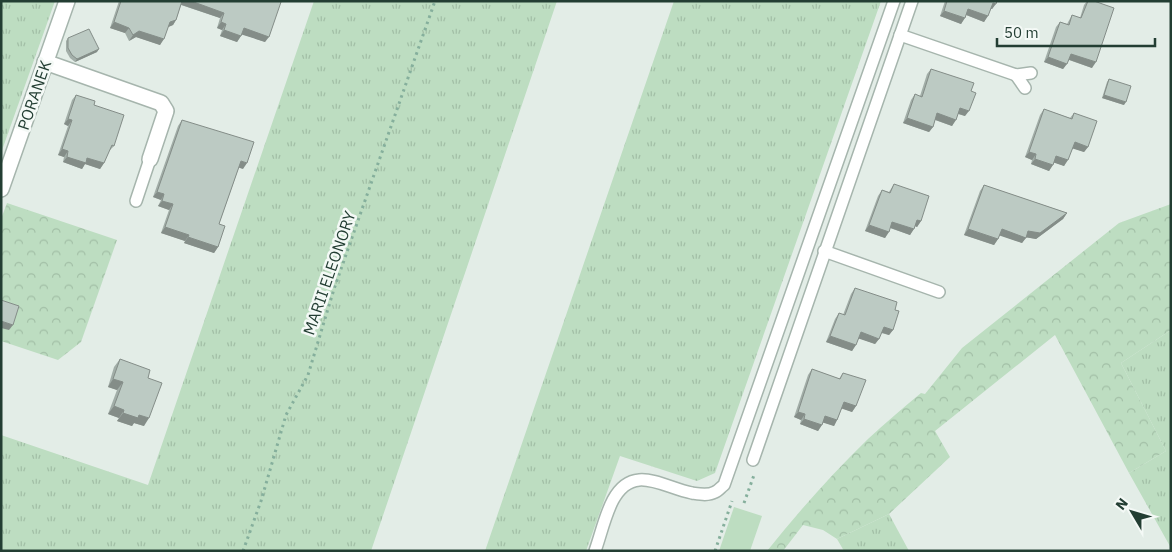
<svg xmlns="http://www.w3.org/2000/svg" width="1172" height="552" viewBox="0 0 1172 552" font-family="'IBM Plex Sans',sans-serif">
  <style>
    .grass { fill: url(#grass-tufts) }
    .forest { fill: url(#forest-crowns) }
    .park { fill: #bdddc1 }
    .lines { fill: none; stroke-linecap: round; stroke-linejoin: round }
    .service-casing { stroke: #a6b5ad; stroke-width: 14 }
    .minor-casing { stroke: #a6b5ad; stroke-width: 18 }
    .path { stroke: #85af9c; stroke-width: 3; stroke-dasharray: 2.5 4; stroke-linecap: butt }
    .service { stroke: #fff; stroke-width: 11 }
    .minor { stroke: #fff; stroke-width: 15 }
    .wall { fill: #a2aea8 }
    .shaded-wall { fill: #848d88 }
    .building { fill: #bccac3; stroke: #848d88 }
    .labels { text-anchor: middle; stroke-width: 5; stroke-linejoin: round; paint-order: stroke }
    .street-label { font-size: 16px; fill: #233e33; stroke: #f4f9f6 }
  </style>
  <defs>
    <pattern id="grass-tufts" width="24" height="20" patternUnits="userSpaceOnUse" patternTransform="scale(1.25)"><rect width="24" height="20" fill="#bdddc1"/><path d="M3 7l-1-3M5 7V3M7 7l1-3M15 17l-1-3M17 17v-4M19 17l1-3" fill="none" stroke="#a2bfa6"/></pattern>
    <pattern id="forest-crowns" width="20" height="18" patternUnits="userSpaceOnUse" patternTransform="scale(1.25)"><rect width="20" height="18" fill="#bdddc1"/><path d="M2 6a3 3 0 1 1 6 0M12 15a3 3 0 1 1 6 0" fill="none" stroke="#a2bfa6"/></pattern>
  </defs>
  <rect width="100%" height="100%" fill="#e3ede7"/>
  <!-- grass -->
  <g class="grass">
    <polygon points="1,1 55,1 1,153"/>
    <polygon points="314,1 557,1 371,551 1,551 1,435 148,485"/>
    <polygon points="674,1 881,1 715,473 697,481 620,456 586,551 485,551"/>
    <polygon points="1171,330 1171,548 1129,473 1166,451 1121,363"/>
    <polygon points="889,514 909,551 844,551 837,539"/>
  </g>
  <!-- forest -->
  <g class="forest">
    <polygon points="7,203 117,240 81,342 58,360 1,341 1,219"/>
    <path d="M1171,204V330L1121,363L1166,451L1129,473L1055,335L935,431L950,457L889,514L837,539L823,530L803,525L783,551H767C799,511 832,474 868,439C885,423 903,408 921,393L925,394L962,348L1119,223Z"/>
  </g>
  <!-- park -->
  <polygon class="park" points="734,507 762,516 750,551 719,551"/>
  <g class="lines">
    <!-- service casing -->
    <g class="service-casing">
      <g id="service">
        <polyline points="900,35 1016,75 1031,73"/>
        <polyline points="1016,75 1025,88"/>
        <polyline points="136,201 150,159"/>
        <polyline points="824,251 939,292"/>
        <polyline points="753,460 912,1"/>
        <path d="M595,551C601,534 605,515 613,500C633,463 662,487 692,493C699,494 708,496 715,492C718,491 721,487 724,485L894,1"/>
      </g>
    </g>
    <!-- minor casing -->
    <g class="minor-casing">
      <g id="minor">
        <polyline points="45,62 161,103 166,111 150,159"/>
        <polyline points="1,189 67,1"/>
      </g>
    </g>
    <!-- path -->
    <g class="path">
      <polyline points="744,503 754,475"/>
      <polyline points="243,551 261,501 286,415 308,375 334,289 435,1"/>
      <polyline points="715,551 732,501"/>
    </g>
    <!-- service -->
    <use href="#service" class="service"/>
    <!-- minor -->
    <use href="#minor" class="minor"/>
  </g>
  <!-- wall -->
  <g class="wall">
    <polygon points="119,1 279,1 265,42 242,34 237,42 220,36 222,30 217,28 220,18 181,5 176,20 173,25 168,27 160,45 136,37 129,41 125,33 110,28"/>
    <polygon points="945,1 997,1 992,9 991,9 984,22 966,15 961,24 940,16"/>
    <polygon points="1087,1 1094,1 1092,68 1069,60 1063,69 1044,62 1056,27 1060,22 1067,24 1072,15 1080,18 1084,5"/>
    <polygon points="68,38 97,52 75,62 70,58 66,51 66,41"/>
    <polygon points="931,69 971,91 965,116 958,114 952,126 935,120 933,127 929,132 903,123 911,100 915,94 920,96 927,74"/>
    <polygon points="1109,79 1124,105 1102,98 1107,82"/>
    <polygon points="76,95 94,105 114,146 109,151 104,163 100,169 85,164 82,169 63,162 64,157 58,155 68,126 64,124 72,100"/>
    <polygon points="1044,109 1070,118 1074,113 1088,147 1084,152 1073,148 1064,166 1054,162 1049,171 1031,164 1032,160 1025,157 1040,115"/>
    <polygon points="182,120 243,169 239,167 219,224 218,247 214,253 184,243 185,241 161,233 169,210 158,206 161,200 153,197 178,126"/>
    <polygon points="894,184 921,221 917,227 915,226 910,235 890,228 885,238 865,231 878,196 882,190 889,192"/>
    <polygon points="984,185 1067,213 1063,219 1036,239 1026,237 1022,243 1000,235 998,239 994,245 964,235 980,191"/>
    <polygon points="855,288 895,310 893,330 889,335 881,333 879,339 875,344 859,338 852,351 826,342 835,319 839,313 843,315 851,294"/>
    <polygon points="120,359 148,378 144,426 134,423 132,426 117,421 119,418 108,414 117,390 108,387 114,367"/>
    <polygon points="812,369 839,379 843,373 856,406 852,412 842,408 837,420 834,426 823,422 818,431 800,424 801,420 794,417 808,375"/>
  </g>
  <!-- shaded-wall -->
  <g class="shaded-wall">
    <polygon points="181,1 191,1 224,13 220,18 179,4"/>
    <polygon points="993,3 996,4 992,9 989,8"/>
    <polygon points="968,9 988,16 984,22 964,14"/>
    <polygon points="944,11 965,18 961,24 940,16"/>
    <polygon points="176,20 173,25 166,28 170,22"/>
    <polygon points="114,22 129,28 125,33 110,28"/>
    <polygon points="221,22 226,24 222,30 217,28"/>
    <polygon points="244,28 269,37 265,42 240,34"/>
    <polygon points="224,30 241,36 237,42 220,36"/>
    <polygon points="139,31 164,39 160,45 136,37 129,41 133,35"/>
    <polygon points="99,49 97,52 75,62 77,59"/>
    <polygon points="1071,54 1096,62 1092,68 1067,59"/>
    <polygon points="1048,57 1067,64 1063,69 1044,62"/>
    <polygon points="1104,95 1126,102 1124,105 1102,98"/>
    <polygon points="960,108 969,111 965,116 956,113"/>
    <polygon points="937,113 956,120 952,126 933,119"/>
    <polygon points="907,118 933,127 929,132 903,123"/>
    <polygon points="68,119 72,120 68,126 64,124"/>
    <polygon points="1075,142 1088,147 1084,152 1071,148"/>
    <polygon points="62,149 68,151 64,157 58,155"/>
    <polygon points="1029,152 1036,154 1032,160 1025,157"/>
    <polygon points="1056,156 1068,160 1064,166 1052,162"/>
    <polygon points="67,157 87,158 104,163 100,169 85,164 82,169 63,162"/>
    <polygon points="1035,159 1053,165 1049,171 1031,164"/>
    <polygon points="241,161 247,163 243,169 237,167"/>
    <polygon points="157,192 164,194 161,200 153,197"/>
    <polygon points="162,201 173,204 169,210 158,206"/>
    <polygon points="1067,213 1063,219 1036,239 1024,237 1026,238 1022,243 998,235 1002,229 1028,231"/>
    <polygon points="917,220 921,221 917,227 913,225"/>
    <polygon points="892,222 914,229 910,235 888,227"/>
    <polygon points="869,225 889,232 885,238 865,231"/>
    <polygon points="165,227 189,235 185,241 161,233"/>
    <polygon points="968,229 998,239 994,245 964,235"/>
    <polygon points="188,237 218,247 214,253 184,243"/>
    <polygon points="1,321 13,325 9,330 1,328"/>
    <polygon points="884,327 893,330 889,335 880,332"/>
    <polygon points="861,332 879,339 875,344 857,338"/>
    <polygon points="830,336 856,345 852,351 826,342"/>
    <polygon points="113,379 123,382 117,390 108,387"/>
    <polygon points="844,402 856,406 852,412 840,408"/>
    <polygon points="114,406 124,410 119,418 108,414"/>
    <polygon points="798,412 805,414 801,420 794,417"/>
    <polygon points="123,413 139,415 149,418 144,426 134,423 132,426 117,421"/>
    <polygon points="825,416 837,420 834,426 821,422"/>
    <polygon points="804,419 822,425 818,431 800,424"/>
  </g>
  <!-- building -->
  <g class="building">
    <polygon points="121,1 182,1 176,20 170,22 164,39 139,31 133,35 129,28 114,22"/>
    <polygon points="191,1 279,1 281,2 269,37 244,28 241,36 224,30 226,24 221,22 224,13"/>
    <polygon points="947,1 997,1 996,4 993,3 988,16 968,9 965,18 944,11"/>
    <polygon points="1088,1 1094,1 1114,8 1096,62 1071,54 1067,64 1048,57 1060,22 1069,25 1072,15 1081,18"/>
    <polygon points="89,29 99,49 77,59 72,55 68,48 68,38"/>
    <polygon points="931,69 974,83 971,91 976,93 969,111 960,108 956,120 937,113 933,127 907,118 915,94 922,97"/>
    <polygon points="1109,79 1131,86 1126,102 1104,95"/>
    <polygon points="76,95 95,101 94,105 124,115 114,146 112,145 104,163 87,158 86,163 67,157 68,151 62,149 72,120 68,119"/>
    <polygon points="1044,109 1072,119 1074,113 1097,121 1088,147 1075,142 1068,160 1056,156 1053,165 1035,159 1036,154 1029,152"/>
    <polygon points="182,120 254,142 247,163 241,161 219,224 225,226 218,247 188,237 189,235 165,227 173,204 162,201 164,194 157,192"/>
    <polygon points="894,184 929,196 921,221 917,220 914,229 892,222 889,232 869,225 882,190 890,193"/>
    <polygon points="984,185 1067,213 1040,233 1028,231 1026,238 1002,229 998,239 968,229"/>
    <polygon points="855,288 897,302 895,310 899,311 893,330 884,327 879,339 861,332 856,345 830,336 839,313 845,315"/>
    <polygon points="1,300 19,306 13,325 1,321"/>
    <polygon points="120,359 150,370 148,378 162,383 149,418 139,415 138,418 123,413 124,410 114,406 123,382 113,379"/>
    <polygon points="812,369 840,379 843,373 866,380 856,406 844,402 837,420 825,416 822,425 804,419 805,414 798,412"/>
  </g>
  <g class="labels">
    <!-- street labels -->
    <g class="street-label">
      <text transform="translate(34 95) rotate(-71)" y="6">PORANEK</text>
      <text transform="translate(329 273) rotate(-71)" y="6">MARII ELEONORY</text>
    </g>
  </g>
  <!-- border -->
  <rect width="1172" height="552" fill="none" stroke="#233e33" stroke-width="5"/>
  <!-- north arrow -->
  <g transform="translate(1132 512) rotate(308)" stroke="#f4f9f6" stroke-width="4" paint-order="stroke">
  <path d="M0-4L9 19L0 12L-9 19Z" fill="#233e33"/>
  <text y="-8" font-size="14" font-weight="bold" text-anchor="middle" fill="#233e33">N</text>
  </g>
  <!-- scale -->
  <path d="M997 38v8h158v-8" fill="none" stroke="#233e33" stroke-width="2.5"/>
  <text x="1004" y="38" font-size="15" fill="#233e33" stroke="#f4f9f6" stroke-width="4" paint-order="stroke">50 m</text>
</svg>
